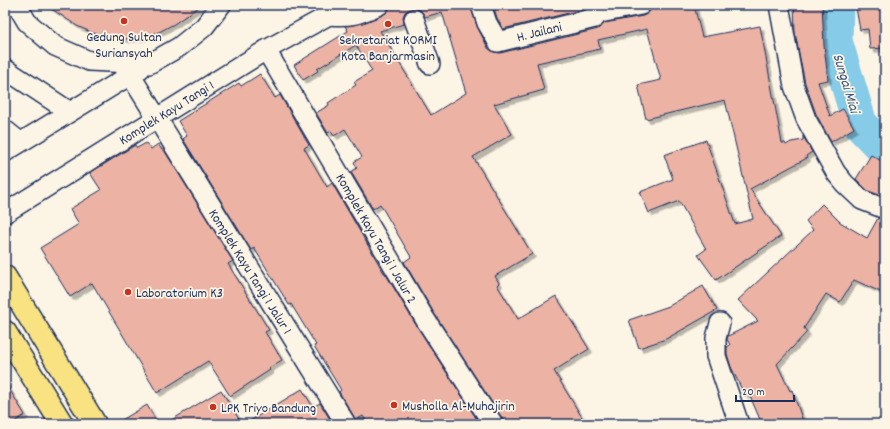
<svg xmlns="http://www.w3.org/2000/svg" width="890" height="429" viewBox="0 0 890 429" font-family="Dekko,sans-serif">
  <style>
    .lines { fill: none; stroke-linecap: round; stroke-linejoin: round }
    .river { stroke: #86cbe8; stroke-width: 35 }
    .building { fill: #ecb2a4; stroke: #1b2f5e; fill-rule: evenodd; filter: url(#shadow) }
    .minor-casing { stroke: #1b2f5e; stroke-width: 22 }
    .highway-casing { stroke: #1b2f5e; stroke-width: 25 }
    .minor { stroke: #fcf5e5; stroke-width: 19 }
    .highway { stroke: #f8e281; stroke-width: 22 }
    .poi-dot { fill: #c8321e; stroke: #fcf5e5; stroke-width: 1.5 }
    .labels { text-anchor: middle; stroke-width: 3.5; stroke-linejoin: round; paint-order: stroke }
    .street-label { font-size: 14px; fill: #1b2f5e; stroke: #fcf5e5 }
    .poi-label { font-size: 14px; fill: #1b2f5e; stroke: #fcf5e5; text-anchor: start }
    .water-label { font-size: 15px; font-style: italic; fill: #365680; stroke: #fcf5e5 }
  </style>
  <defs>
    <filter id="shadow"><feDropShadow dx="3.5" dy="3.5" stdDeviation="0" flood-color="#0004"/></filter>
  </defs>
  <rect width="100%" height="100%" fill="#fcf5e5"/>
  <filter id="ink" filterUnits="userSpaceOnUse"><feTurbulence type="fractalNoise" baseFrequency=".025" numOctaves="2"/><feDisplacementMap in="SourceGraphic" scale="8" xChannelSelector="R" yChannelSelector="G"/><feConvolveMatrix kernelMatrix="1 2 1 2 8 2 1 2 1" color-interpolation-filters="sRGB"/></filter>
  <g filter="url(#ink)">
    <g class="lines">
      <!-- river -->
      <polyline class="river" points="836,5 835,41 860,124 885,150"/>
    </g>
    <!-- building -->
    <g class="building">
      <polygon points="46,5 202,5 174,24 159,32 143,37 126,39 109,37 93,33 77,26"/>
      <path d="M390,5H470L477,26L488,48L493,52L500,53L598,29L604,23L643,16L648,13L651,9L652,5H694L702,37L760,26L782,143H785L786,145L791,142L803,140V136L812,152L806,156L807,158L750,189L781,236L716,280L698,255L706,249L679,201L649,213L640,192L673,179L664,155L706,140L735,224L753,219L725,100L646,119L638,85L661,80L647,29L598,40L600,49L537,63L544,90L494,104L512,134L473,157L532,254L495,276L499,283L497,285L518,319L556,296L589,349L554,371L586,424H504L502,418L434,313L404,262L411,257L380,204L373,209L351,172L357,168L354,162L362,157L345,129L334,136L331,131L328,133L316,113L329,105L328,103L356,85L354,82L372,71L356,45L317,69L318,71L303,80L294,65L348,31L345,26L363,23L383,15L388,11ZM416,8L421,11L425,17L442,12L466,93L431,115L380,31L404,24L403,17L405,12L410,9Z"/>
      <polygon points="493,5 589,5 585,9 503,29 497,18"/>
      <polygon points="794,5 822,5 824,45 828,80 818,82 830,116 843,109 854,128 831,142 816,114 805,83 795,33"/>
      <polygon points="877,5 885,5 885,48 870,49 868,29 860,30 856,8"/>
      <polygon points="260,74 275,98 280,95 309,145 304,148 327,187 332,183 384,273 385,273 416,325 480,424 368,424 363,416 356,420 339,392 341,390 314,346 316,345 291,304 289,305 254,248 251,250 183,139 187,136 178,121 239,83 241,86"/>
      <polygon points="146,143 151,149 158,144 162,150 164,150 233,261 228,264 269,330 265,332 282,360 269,368 270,370 230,396 208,361 157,393 92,283 70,297 40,248 79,224 70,209 101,190 90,173 135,145 137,148"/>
      <polygon points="871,155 885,163 885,197 868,191 856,179"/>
      <polygon points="822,204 840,222 867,238 878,218 885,220 885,294 854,280 840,302 826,294 804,328 807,332 777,364 790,391 792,390 804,424 762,424 749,394 745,396 731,367 727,354 727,347 730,345 727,339 728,336 758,321 738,300 813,230 806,221"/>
      <polygon points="703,286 717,310 666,339 639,348 629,320 669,306"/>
      <polygon points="5,382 25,415 11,424 5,424"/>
      <polygon points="302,389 313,407 320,403 333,424 245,424"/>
      <polygon points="221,390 242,424 165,424"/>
      <polygon points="147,405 158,424 115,424"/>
    </g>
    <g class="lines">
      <!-- minor casing -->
      <g class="minor-casing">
        <g id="minor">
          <polyline points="17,5 27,22 55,46 89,61 149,64 179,47 204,27 221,5"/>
          <polyline points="481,5 487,23 498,42 595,18 595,14 641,5"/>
          <polyline points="779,5 794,86 806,119 836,173 845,184 862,200 885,209"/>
          <path d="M329,15C353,17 358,14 379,5"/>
          <polyline points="414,19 430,64"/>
          <polyline points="266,50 425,319 493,424"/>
          <polyline points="5,69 70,112"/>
          <polyline points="131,76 346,424"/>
          <polyline points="5,130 20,142"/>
          <polyline points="5,152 140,69"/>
          <polyline points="5,213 266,50 329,15"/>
          <polyline points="720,323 716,338 716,356 739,424"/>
        </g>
      </g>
      <!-- highway casing -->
      <g class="highway-casing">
        <g id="highway">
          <polyline points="5,277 95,424"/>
          <polyline points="5,332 62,424"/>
        </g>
      </g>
      <!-- minor -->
      <use href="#minor" class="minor"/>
      <!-- highway -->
      <use href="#highway" class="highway"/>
    </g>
  </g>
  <!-- markers -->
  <g class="poi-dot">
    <circle cx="124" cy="21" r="4"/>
    <circle cx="388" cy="24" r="4"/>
    <circle cx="128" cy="292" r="4"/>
    <circle cx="394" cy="405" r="4"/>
    <circle cx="213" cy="407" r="4"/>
  </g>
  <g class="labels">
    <!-- street labels -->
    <g class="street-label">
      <text transform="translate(539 31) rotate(-14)" y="5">H. Jailani</text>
      <text transform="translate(166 112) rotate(-32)" y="5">Komplek Kayu Tangi 1</text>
      <text transform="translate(377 238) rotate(60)" y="5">Komplek Kayu Tangi 1 Jalur 2</text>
      <text transform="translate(251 271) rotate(58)" y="5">Komplek Kayu Tangi 1 Jalur 1</text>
    </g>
    <!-- poi labels -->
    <g class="poi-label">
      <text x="124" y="41" text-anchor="middle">Gedung Sultan<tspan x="124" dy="16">Suriansyah</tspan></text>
      <text x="388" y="44" text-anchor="middle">Sekretariat KORMI<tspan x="388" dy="16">Kota Banjarmasin</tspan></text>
      <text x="136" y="297">Laboratorium K3</text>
      <text x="402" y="410">Musholla Al-Muhajirin</text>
      <text x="221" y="412">LPK Triyo Bandung</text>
    </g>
    <!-- water labels -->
    <g class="water-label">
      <text transform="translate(847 83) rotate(73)" y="5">Sungai Miai</text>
    </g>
  </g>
  <!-- margin -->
  <rect width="890" height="429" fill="none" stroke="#fcf5e5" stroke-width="20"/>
  <rect x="10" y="10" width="870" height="409" fill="none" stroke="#1b2f5e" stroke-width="1.5" filter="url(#ink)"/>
  <!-- scale -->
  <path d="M736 395v6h58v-6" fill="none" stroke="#1b2f5e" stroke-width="2"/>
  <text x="742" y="395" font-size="12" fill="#1b2f5e" stroke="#fcf5e5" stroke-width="3" paint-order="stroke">20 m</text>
</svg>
